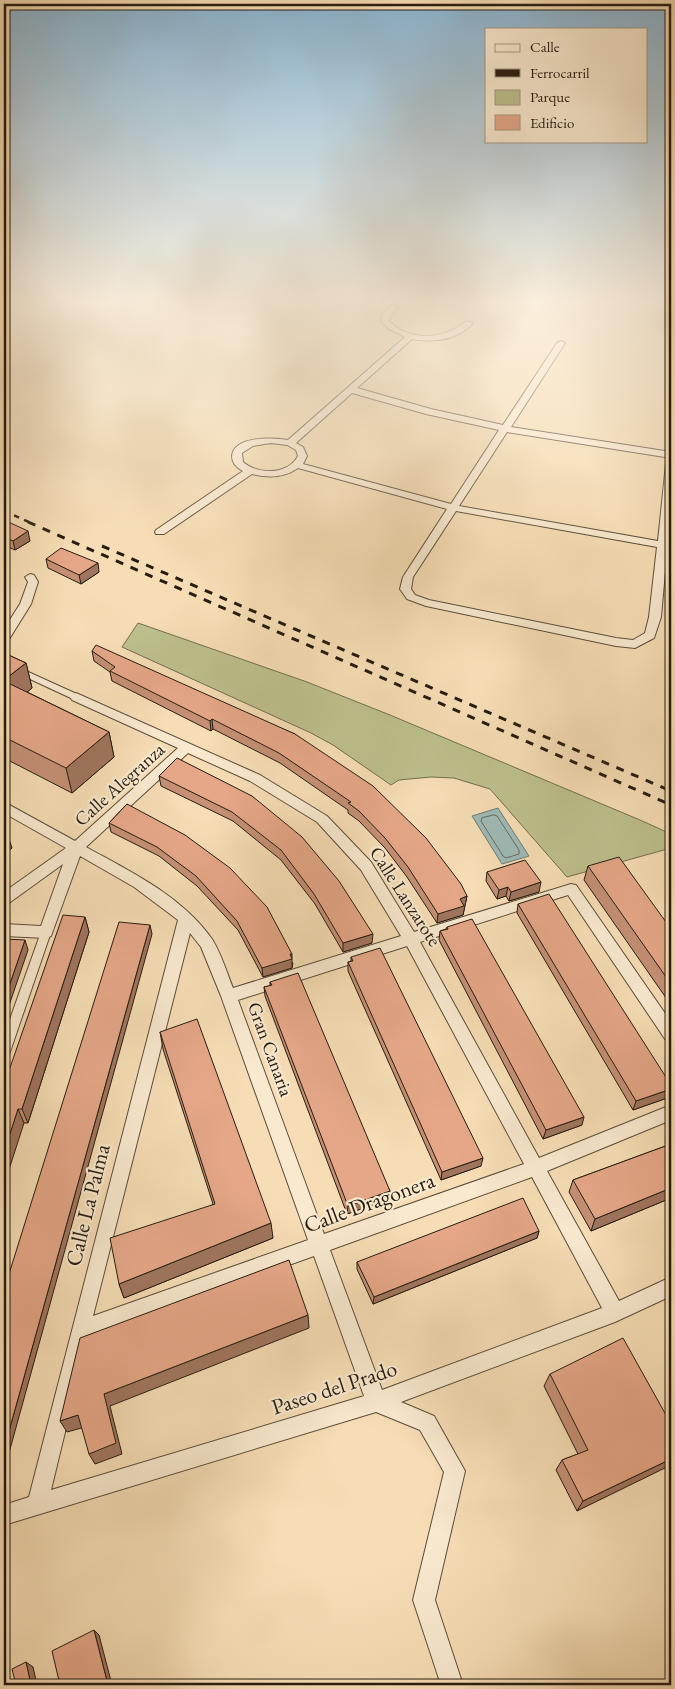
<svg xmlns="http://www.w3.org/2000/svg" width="675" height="1689" viewBox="0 0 675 1689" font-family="'EB Garamond',serif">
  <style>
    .green { fill: #bdc08d; stroke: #726e4e }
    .water { fill: #9fbab6; stroke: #6f7b74 }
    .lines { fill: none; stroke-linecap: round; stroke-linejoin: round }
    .shore { stroke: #636b63; stroke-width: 1 }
    .pedestrian-casing { stroke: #5b4c39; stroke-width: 2 }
    .minor-casing { stroke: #5b4c39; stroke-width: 2 }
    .pedestrian { fill: #f9e9cf; fill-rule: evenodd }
    .minor { fill: #f9e9cf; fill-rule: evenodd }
    .rail-far1 { stroke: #271c10; stroke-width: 2.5; stroke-dasharray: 5.5 5.5; stroke-linecap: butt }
    .rail { stroke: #271c10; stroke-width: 3; stroke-dasharray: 8 8; stroke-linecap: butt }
    .wall { fill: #c59075; stroke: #271c10 }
    .shaded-wall { fill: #a0755f; stroke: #271c10 }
    .building { fill: #e5a788; stroke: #271c10 }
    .labels { text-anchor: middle; stroke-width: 4.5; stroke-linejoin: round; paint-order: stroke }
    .street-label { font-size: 19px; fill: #271c10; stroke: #f9e9cf }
    .near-street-label { font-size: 22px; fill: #271c10; stroke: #f9e9cf }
  </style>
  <rect width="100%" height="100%" fill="#f6ddb5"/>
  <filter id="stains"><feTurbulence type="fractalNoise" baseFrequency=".004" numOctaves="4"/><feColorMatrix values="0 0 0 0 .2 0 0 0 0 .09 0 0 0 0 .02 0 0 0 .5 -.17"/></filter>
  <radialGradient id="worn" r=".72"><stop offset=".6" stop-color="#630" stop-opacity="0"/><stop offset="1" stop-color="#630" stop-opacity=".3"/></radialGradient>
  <!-- green -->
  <polygon class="green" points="138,623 307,682 390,715 640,820 671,834 671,848 567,877 490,789 454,778 431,777 399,780 391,785 333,745 311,733 122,647"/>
  <!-- water -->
  <polygon class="water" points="498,808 529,856 502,864 472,816"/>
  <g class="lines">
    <!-- shore -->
    <polygon class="shore" points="494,815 497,816 519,850 519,854 506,858 503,856 481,821 482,818"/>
    <!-- pedestrian casing -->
    <g class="pedestrian-casing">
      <g id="pedestrian">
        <polygon points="4,661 79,695 80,697 79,699 73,699 4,667"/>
        <polygon points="46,928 50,929 51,932 10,1052 8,1056 4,1057 4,1036 41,932 42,929"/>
      </g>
    </g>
    <!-- minor casing -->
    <g class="minor-casing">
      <g id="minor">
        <path d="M392,305L399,307L390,316L389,321C410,342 444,340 466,321L473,323C457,340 435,343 412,339L357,388L431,409L503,425L557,343L561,341L565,343L511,427L671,452V458L507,432L459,506L658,541L666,463L671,460V509L668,542L671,543V549H667L661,617L654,638L635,648L616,646L426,606L407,599L400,589L403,577L447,509L298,468C284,478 267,478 252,474L164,534H156L155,532L156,530L243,471C237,468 232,463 232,456C234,435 274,438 288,440L405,337L389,329L381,321L383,313ZM352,393L426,414L499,430L451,504L303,464L307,456L303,447L296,443ZM271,443L287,445L296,450L298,456C288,475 258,475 243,462L242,453L253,446ZM456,511L657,547L649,617L645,633L633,640L616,638L429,600L415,595L411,589L413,577Z"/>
        <polygon points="30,574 34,575 38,582 31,604 8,641 4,642 4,629 20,604 28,582 25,577"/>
        <path d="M76,693L260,775L327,816L371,862L414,932L571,884L576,885L671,1022V1041L665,1039L568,895L420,942L539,1158L671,1105V1120L547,1171L619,1301L671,1277V1296L615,1322L401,1402L434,1416L465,1471L435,1600L463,1685H441L413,1600L444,1472L420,1430L376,1412L4,1525V1505L29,1497L178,920L134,887L80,856L51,936L46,938L4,936V924L41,926L63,864L9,903L4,905V892L66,848L4,813V802L75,841L178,748L72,700L70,697ZM188,753L250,781L317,822L361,870L401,936L233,988C227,973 221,953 212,939C182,896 131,872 86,847ZM190,933L201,947L221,996L308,1240L93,1316ZM407,946L524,1164L324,1234L238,1000ZM532,1177L602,1308L382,1390L330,1250ZM314,1256L364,1396L51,1490L88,1337Z"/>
      </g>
    </g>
    <!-- pedestrian -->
    <use href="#pedestrian" class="pedestrian"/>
    <!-- minor -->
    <use href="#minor" class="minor"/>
    <!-- rail-far1 -->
    <polyline class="rail-far1" points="4,511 31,523"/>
    <!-- rail -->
    <g class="rail">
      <polyline points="28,522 671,805"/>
      <polyline points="102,546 671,791"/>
    </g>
  </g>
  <!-- wall -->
  <g class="wall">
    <polygon points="4,520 30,541 15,550 4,545"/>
    <polygon points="46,559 99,572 81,584 48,568"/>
    <polygon points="92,651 295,734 467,896 463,915 437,923 407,877 385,848 359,821 348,813 348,810 280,763 213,729 211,731 112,681 110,672 94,661"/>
    <polygon points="4,653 26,663 32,688 27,692 109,732 114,757 72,793 4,758"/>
    <polygon points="159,776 252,796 372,943 343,952 315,904 281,860 233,821 161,786"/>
    <polygon points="127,804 293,963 292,968 263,977 238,930 197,886 159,856 111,832 109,823"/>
    <polygon points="588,866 671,929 671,1005 584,880"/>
    <polygon points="487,872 539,892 509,901 506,896 497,899 486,881"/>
    <polygon points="518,904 670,1097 633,1110 517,913"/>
    <polygon points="85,917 89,932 28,1123 24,1123 4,1085"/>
    <polygon points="447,927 582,1125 543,1139 439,940 440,931 446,929"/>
    <polygon points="351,957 481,1166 441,1180 348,971 348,962 351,961"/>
    <polygon points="270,982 390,1191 389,1199 347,1214 265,996 264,987 270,986"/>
    <polygon points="160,1032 273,1238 124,1298 119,1284 213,1204 163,1049"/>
    <polygon points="671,1144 671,1198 591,1231 569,1192 573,1180"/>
    <polygon points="539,1231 537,1238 373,1304 357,1269 357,1262"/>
    <polygon points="550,1374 671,1424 577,1511 556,1470 562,1460 578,1454 544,1386"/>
  </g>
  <!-- shaded-wall -->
  <g class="shaded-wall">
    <polygon points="28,531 30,541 15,550 13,541"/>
    <polygon points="98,563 99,572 81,584 79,575"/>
    <polygon points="26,663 32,688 10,706 4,683 4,680"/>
    <polygon points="212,719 213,729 211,731 210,721"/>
    <polygon points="109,732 114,757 72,793 66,768"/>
    <polygon points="4,823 12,848 4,855"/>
    <polygon points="541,882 539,892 509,901 511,892"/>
    <polygon points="508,887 506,896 497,899 499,890"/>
    <polygon points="467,896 463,915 437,923 438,914 460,899"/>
    <polygon points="85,917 89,932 28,1123 22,1109"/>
    <polygon points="150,925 152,934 4,1471 4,1449"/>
    <polygon points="373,934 372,943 343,952 343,943"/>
    <polygon points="25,940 28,950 4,1020 4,1001"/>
    <polygon points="292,954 292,968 263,977 262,968"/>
    <polygon points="671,1089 671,1093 670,1097 633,1110 636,1101"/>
    <polygon points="18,1109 24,1123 4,1185 4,1152"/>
    <polygon points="584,1117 582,1125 543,1139 546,1130"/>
    <polygon points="483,1158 481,1166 441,1180 442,1172"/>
    <polygon points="671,1188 671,1198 591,1231 595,1219"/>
    <polygon points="390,1191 389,1199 347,1214 348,1206"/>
    <polygon points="271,1223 273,1238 124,1298 119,1284"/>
    <polygon points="539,1231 537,1238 373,1304 374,1297"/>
    <polygon points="308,1315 309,1328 110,1406 122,1454 95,1464 89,1454 104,1394"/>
    <polygon points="78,1415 85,1427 67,1432 60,1421"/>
    <polygon points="671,1459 671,1465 577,1511 583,1501"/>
    <polygon points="94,1630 99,1635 112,1685 108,1685"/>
    <polygon points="26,1662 33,1667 37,1685 31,1685"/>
  </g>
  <!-- building -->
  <g class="building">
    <polygon points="4,520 28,531 13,541 4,537"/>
    <polygon points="61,548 98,563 79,575 46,559"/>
    <polygon points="96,645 295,734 373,786 426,838 461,884 467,896 460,899 464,906 438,914 408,867 385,838 359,811 348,803 351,802 279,753 212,719 210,721 110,671 115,667 92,651"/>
    <polygon points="4,653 26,663 4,680"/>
    <polygon points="4,681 109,732 66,768 4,737"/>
    <polygon points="177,758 252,796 302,837 339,881 373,934 343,943 314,894 281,850 232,812 159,776"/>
    <polygon points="127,804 185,835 230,868 267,907 292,954 290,954 292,959 262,968 237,921 196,876 157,847 109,823"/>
    <polygon points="619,857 671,929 671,984 588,866"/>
    <polygon points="525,860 541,882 511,892 508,887 499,890 487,872"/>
    <polygon points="549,894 671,1085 671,1089 636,1101 518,904"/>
    <polygon points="63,915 85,917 22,1109 18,1109 4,1152 4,1085"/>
    <polygon points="472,919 584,1117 546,1130 440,931 448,929 447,927"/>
    <polygon points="119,922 150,925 4,1449 4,1290"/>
    <polygon points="4,939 25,940 4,1001"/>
    <polygon points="380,948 483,1158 442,1172 348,962 353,961 351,957"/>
    <polygon points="298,973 390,1191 348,1206 264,987 272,985 270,982"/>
    <polygon points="197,1019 271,1223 119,1284 110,1238 215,1204 160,1032"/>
    <polygon points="671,1144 671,1188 595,1219 573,1180"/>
    <polygon points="523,1198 539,1231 374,1297 357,1262"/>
    <polygon points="289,1260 308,1315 104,1394 116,1443 89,1454 78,1415 60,1421 80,1338"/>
    <polygon points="623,1338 671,1424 671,1459 583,1501 562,1460 588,1450 550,1374"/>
    <polygon points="94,1630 108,1685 60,1685 52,1651"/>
    <polygon points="26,1662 31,1685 7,1685 15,1681 12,1669"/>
  </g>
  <!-- sky -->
  <linearGradient id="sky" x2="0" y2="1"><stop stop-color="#8bb6d4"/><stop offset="0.56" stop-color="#fbf0de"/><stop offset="1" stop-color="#fbf0de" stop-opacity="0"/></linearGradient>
  <rect width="675" height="537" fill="url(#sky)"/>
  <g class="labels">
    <!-- street labels -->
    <g class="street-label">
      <text transform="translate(119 784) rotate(-42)" y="7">Calle Alegranza</text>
      <text transform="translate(406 896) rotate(57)" y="7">Calle Lanzarote</text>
      <text transform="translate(271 1049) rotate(70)" y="7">Gran Canaria</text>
    </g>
    <!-- near-street labels -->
    <g class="near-street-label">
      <text transform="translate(369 1202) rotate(-20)" y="8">Calle Dragonera</text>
      <text transform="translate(87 1205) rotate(-76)" y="8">Calle La Palma</text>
      <text transform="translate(334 1387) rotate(-18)" y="8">Paseo del Prado</text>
    </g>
  </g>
  <!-- margin -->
  <rect width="675" height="1689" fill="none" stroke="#f6ddb5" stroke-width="20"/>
  <rect x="5" y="5" width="665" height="1679" fill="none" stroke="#271c10" stroke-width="2.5"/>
  <rect x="10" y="10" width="655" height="1669" fill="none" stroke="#271c10"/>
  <!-- legend -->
  <rect x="485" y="28" width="162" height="115" fill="#f9e9cf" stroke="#a59783"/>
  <rect x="495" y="44" width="25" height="8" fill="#f9e9cf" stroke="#a59783"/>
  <text x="530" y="52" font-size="15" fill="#271c10">Calle</text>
  <rect x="495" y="69" width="25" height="8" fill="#271c10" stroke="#a59783"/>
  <text x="530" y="78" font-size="15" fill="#271c10">Ferrocarril</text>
  <rect x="495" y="90" width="25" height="15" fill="#bdc08d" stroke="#a59783"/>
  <text x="530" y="102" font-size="15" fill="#271c10">Parque</text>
  <rect x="495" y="115" width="25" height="15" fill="#e5a788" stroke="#a59783"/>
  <text x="530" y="128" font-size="15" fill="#271c10">Edificio</text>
  <rect width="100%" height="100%" filter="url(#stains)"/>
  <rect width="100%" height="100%" fill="url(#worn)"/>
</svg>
